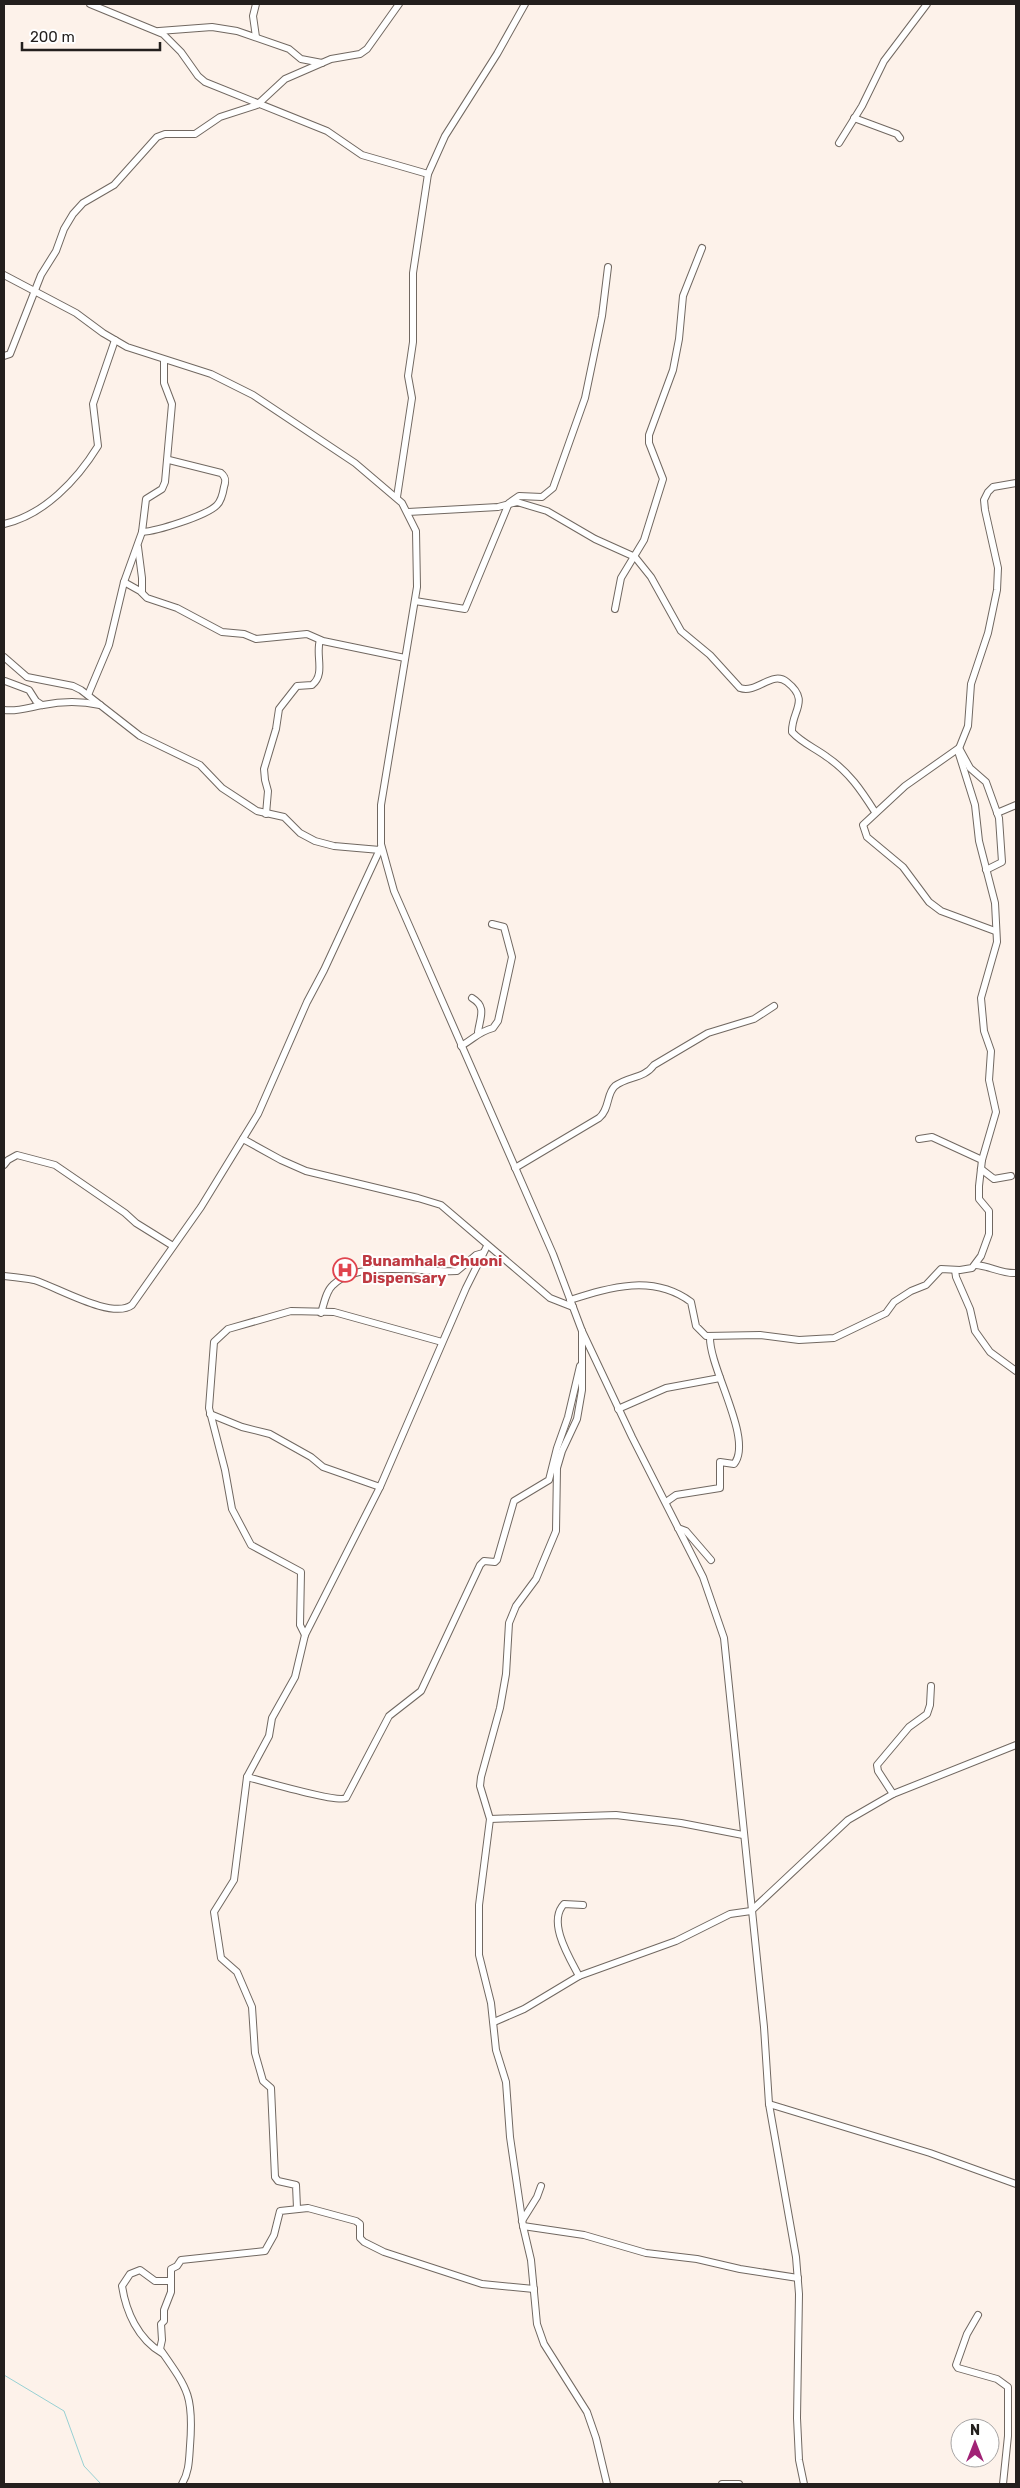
<svg xmlns="http://www.w3.org/2000/svg" width="1020" height="2488" viewBox="0 0 1020 2488" font-family="Rubik,sans-serif">
  <style>
    .lines { fill: none; stroke-linecap: round; stroke-linejoin: round }
    .stream { stroke: #98d1d4; stroke-width: 1 }
    .minor-casing { stroke: #716861; stroke-width: 8 }
    .minor { stroke: #fff; stroke-width: 6 }
    .labels { text-anchor: middle; stroke-width: 4; stroke-linejoin: round; paint-order: stroke }
    .health-label { font-size: 15px; font-weight: bold; fill: #be3a42; stroke: #fff; text-anchor: start }
  </style>
  <rect width="100%" height="100%" fill="#fdf2ea"/>
  <g class="lines">
    <!-- stream -->
    <polyline class="stream" points="4,2375 64,2411 84,2466 101,2484"/>
    <!-- minor casing -->
    <g class="minor-casing">
      <g id="minor">
        <polyline points="90,4 163,34 181,52 198,76 205,82 327,131 362,155 428,174"/>
        <polyline points="256,4 253,16 256,37"/>
        <polyline points="159,31 212,27 237,31 289,49 301,59 322,63"/>
        <polyline points="854,118 897,134 900,138"/>
        <polyline points="839,143 862,106 884,61 927,4"/>
        <polyline points="4,275 76,313 103,333 127,347 211,374 253,395 355,463 402,503 416,531 417,587 381,805 381,844 394,891 553,1254 582,1331 632,1437 703,1577 724,1638 764,2027 769,2104 796,2257 799,2294 797,2418 799,2460 804,2484"/>
        <polyline points="4,356 10,354 41,275 56,251 64,229 73,214 83,203 114,185 157,137 165,134 195,134 220,117 257,105 285,79 331,59 360,54 367,49 399,4"/>
        <polyline points="397,497 412,398 408,376 413,342 413,273 428,174 445,136 497,54 525,4"/>
        <path d="M408,512L498,507L517,502L547,511L595,539L635,557L651,577L681,631L710,655L740,688C757,694 772,670 787,682C811,701 791,711 792,732C802,743 815,748 827,757C849,772 861,790 875,812"/>
        <path d="M4,524C44,515 77,480 98,446L93,404L115,340"/>
        <path d="M142,532C157,531 206,516 217,505C221,501 223,493 224,487C226,481 226,477 221,473L169,460"/>
        <polyline points="138,547 142,578 142,592"/>
        <polyline points="124,582 140,591 147,598 177,608 222,632 244,634 256,639 307,634 323,641 405,658"/>
        <polyline points="415,601 465,609 509,503 519,496 542,497 553,488 585,398 602,316 608,267"/>
        <polyline points="615,609 621,578 644,540 663,479 649,443 649,435 673,370 679,339 683,296 702,248"/>
        <polyline points="4,657 27,677 73,686 81,690 140,736 200,765 222,788 257,811 284,817 300,833 315,841 334,846 380,850"/>
        <polyline points="5,681 29,690 36,701 42,705"/>
        <polyline points="88,695 109,645 124,582 142,532 146,499 162,489 165,482 172,404 164,383 164,360"/>
        <path d="M4,710C18,712 30,707 43,705C62,701 82,701 100,705"/>
        <polyline points="997,813 1016,805"/>
        <path d="M266,814L268,791L265,780L264,769L276,729L279,709L297,686L312,685C326,674 315,655 320,640"/>
        <polyline points="986,870 1002,862 999,818 986,782 970,768 959,748 905,786 863,825 867,837 903,867 929,902 941,911 995,931"/>
        <path d="M472,998C487,1007 480,1017 478,1032"/>
        <path d="M461,1046C475,1038 478,1032 493,1028L498,1021L512,957L504,927L492,924"/>
        <polyline points="243,1139 281,1160 306,1171 418,1198 441,1205 550,1298 573,1307"/>
        <polyline points="919,1139 932,1137 982,1160"/>
        <polyline points="4,1165 8,1160 17,1155 55,1165 125,1213 136,1223 173,1246"/>
        <path d="M515,1168L599,1118C610,1109 606,1094 615,1086C628,1076 644,1079 654,1065L708,1033L754,1019L774,1006"/>
        <polyline points="981,1169 994,1179 1011,1176"/>
        <path d="M976,1265C990,1266 1002,1274 1016,1273"/>
        <polyline points="955,1270 956,1277 970,1309 975,1331 990,1352 1016,1371"/>
        <path d="M4,1276C14,1277 25,1278 34,1280C57,1287 112,1320 132,1305L201,1207L258,1114L307,1002L324,970L381,847"/>
        <path d="M570,1300C611,1287 653,1274 691,1302L696,1326L706,1336L760,1335L799,1340L834,1338L886,1313L894,1302L911,1291L926,1285L941,1269L960,1270L972,1268L981,1256L989,1234V1211L979,1199V1186L982,1160L996,1112L989,1080L991,1051L984,1031L981,998L997,942L995,903L979,841L975,805L958,751L968,726L971,684L988,633L997,590L998,568L985,510L984,500L988,492L993,487L1016,483"/>
        <path d="M321,1313C324,1304 326,1291 333,1285C360,1259 423,1273 457,1271L476,1255L483,1253"/>
        <polyline points="582,1331 582,1390 577,1419 562,1451 557,1468 556,1531 536,1579 516,1606 509,1623 506,1674 500,1708 481,1777 480,1786 490,1819 479,1905 479,1955 491,2003 496,2050 506,2082 510,2137 523,2226 531,2260 537,2324 544,2344 587,2412 596,2438 607,2484"/>
        <polyline points="618,1409 666,1388 720,1378"/>
        <polyline points="210,1414 242,1427 270,1434 311,1457 323,1467 380,1487"/>
        <path d="M666,1502L676,1495L720,1488V1462L734,1464C754,1440 709,1368 710,1337"/>
        <polyline points="678,1528 686,1531 711,1560"/>
        <polyline points="305,1635 300,1625 301,1572 251,1545 232,1509 225,1470 209,1408 214,1342 228,1329 291,1311 334,1312 442,1342"/>
        <path d="M247,1777C262,1781 338,1803 346,1798L389,1716L421,1691L480,1565L484,1561L495,1562L497,1560L514,1501L549,1480L557,1448L568,1417L580,1366"/>
        <polyline points="893,1794 878,1771 877,1765 909,1727 927,1714 930,1705 931,1686"/>
        <polyline points="490,1819 616,1815 681,1823 743,1835"/>
        <path d="M579,1976C569,1957 547,1922 564,1904L583,1905"/>
        <polyline points="494,2022 524,2009 579,1976 676,1941 730,1914 751,1911 848,1820 893,1794 1016,1745"/>
        <polyline points="769,2104 930,2153 1016,2184"/>
        <polyline points="297,2208 296,2185 278,2181 275,2177 271,2088 263,2081 255,2053 252,2007 237,1972 221,1958 214,1912 234,1880 247,1777 269,1736 272,1718 295,1677 305,1635 380,1487 466,1288 487,1246"/>
        <polyline points="522,2221 537,2197 541,2186"/>
        <polyline points="523,2226 584,2235 646,2253 697,2259 740,2269 798,2278"/>
        <polyline points="978,2315 967,2334 956,2365 958,2368 997,2379 1008,2387 1008,2436 1003,2484"/>
        <path d="M162,2353C138,2339 126,2312 122,2286L130,2274L140,2270L155,2281H171"/>
        <path d="M182,2484C189,2472 189,2461 190,2446C194,2396 188,2389 160,2349L162,2340L161,2324L164,2321V2310L171,2292V2269L177,2266L181,2260L265,2251L274,2235L280,2211L308,2208L356,2221L360,2224V2238L364,2242L384,2252L482,2284L534,2289"/>
        <polyline points="722,2484 739,2484"/>
      </g>
    </g>
    <!-- minor -->
    <use href="#minor" class="minor"/>
  </g>
  <!-- icons -->
  <defs>
    <g id="hospital-ring" transform="scale(1.25)"><circle r="9.5" fill="#fff" stroke="#e0444e" stroke-width="1.5"/><path d="M-5-5h3v3.5h4V-5h3V5h-3V1.5h-4V5h-3Z" fill="#e0444e"/></g>
  </defs>
  <g fill-rule="evenodd">
    <use href="#hospital-ring" x="345" y="1270"/>
  </g>
  <g class="labels">
    <!-- health labels -->
    <g class="health-label">
      <text x="362" y="1266">Bunamhala Chuoni<tspan x="362" dy="17">Dispensary</tspan></text>
    </g>
  </g>
  <!-- border -->
  <rect width="1020" height="2488" fill="none" stroke="#231f1d" stroke-width="10"/>
  <!-- north arrow -->
  <g transform="translate(975 2443)"><circle r="24" fill="#ffffff" stroke="#a7a5a5"/>
  <path d="M0-4L9 19L0 12L-9 19Z" fill="#a12376"/>
  <text y="-8" font-size="14" font-weight="bold" text-anchor="middle" fill="#231f1d">N</text>
  </g>
  <!-- scale -->
  <path d="M22 42v8h138v-8" fill="none" stroke="#231f1d" stroke-width="2.5"/>
  <text x="30" y="42" font-size="15" fill="#231f1d" stroke="#ffffff" stroke-width="4" paint-order="stroke">200 m</text>
</svg>
